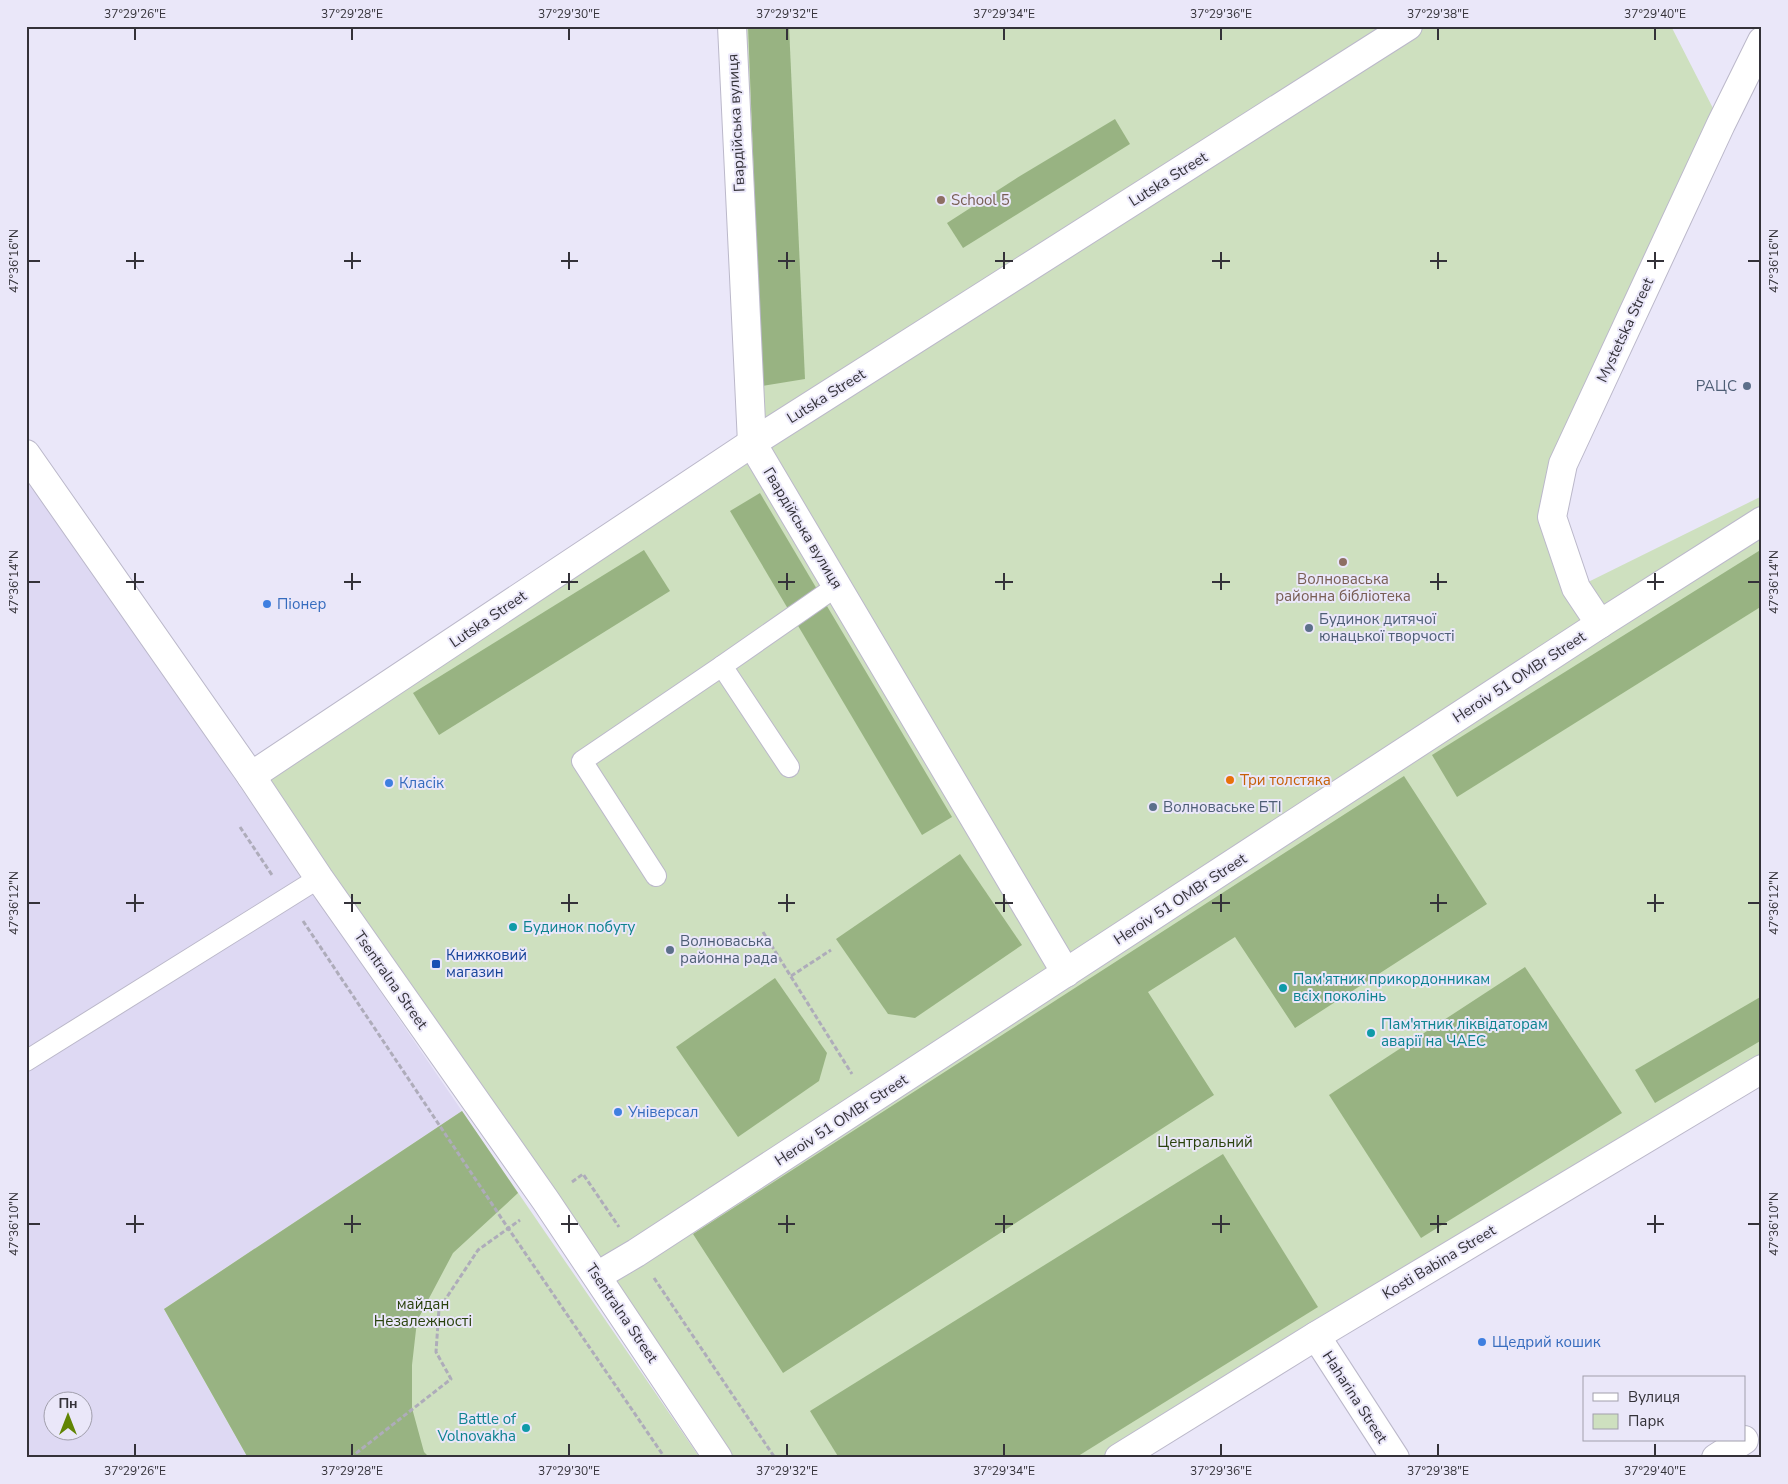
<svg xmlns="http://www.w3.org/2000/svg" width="1788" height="1484" viewBox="0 0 1788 1484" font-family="'Nunito Sans',sans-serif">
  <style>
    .built { fill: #ded9f3; fill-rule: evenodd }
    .green { fill: #cee0bf }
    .forest { fill: #98b382 }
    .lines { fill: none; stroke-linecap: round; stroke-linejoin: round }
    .lane-casing { stroke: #bbb8ca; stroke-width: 22 }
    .street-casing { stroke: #bbb8ca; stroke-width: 30 }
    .secondary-casing { stroke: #bbb8ca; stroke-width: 30 }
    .path { stroke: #aeacba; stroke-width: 3; stroke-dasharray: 5 2.5; stroke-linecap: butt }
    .lane { stroke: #fff; stroke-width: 20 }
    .street { stroke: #fff; stroke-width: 28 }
    .secondary { stroke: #fff; stroke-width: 28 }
    .ticks { fill: none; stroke: #343239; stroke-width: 2 }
    .education-dot { fill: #8d6e63; stroke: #eae7f9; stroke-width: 2 }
    .service-dot { fill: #5c6f8a; stroke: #eae7f9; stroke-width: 2 }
    .shop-dot { fill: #3f7fe0; stroke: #eae7f9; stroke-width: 2 }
    .food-dot { fill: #e8710a; stroke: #eae7f9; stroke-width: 2 }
    .culture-dot { fill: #0f9aa8; stroke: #eae7f9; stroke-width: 2 }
    .transit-dot { fill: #1a4fb4; stroke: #eae7f9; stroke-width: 2 }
    .labels { text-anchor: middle; stroke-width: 4; stroke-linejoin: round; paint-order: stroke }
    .street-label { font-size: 15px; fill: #343239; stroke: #eae7f9 }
    .education-label { font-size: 15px; fill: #785e54; stroke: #eae7f9; text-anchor: start }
    .service-label { font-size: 15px; fill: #4e5e75; stroke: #eae7f9; text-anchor: start }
    .shop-label { font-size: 15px; fill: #366cbe; stroke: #eae7f9; text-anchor: start }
    .food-label { font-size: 15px; fill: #c56008; stroke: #eae7f9; text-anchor: start }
    .culture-label { font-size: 15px; fill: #0d838f; stroke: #eae7f9; text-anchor: start }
    .transit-label { font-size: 15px; fill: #164399; stroke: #eae7f9; text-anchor: start }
    .park-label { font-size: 15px; fill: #2a420d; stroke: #eae7f9 }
    .neatline { fill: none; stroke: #343239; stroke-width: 2 }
    .ticks-label { font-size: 12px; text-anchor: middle; fill: #343239 }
  </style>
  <rect width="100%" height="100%" fill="#eae7f9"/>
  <!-- built -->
  <path class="built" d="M26,474L462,1111L164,1309L248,1458H26ZM52,1402H82V1432H52Z"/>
  <!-- green -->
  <g class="green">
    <polygon points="732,26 1671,26 1721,124 1552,517 1576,588 1762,496 1762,1069 1119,1458 734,1458 261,769 752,443"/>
    <polygon points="462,1111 700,1458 248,1458 164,1309"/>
  </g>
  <!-- forest -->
  <g class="forest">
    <polygon points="748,26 789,26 805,379 762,386"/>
    <polygon points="1115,119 1130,144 963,248 947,223 1020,176"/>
    <polygon points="760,493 952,817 922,835 730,511"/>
    <polygon points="1762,549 1762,606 1457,797 1432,755"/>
    <polygon points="644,550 670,591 439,735 413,693"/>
    <polygon points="1404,776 1487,904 1295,1028 1235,937 1148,992 1214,1095 783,1373 693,1234"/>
    <polygon points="960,854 1022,945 915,1018 888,1014 836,939"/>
    <polygon points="1525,967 1622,1113 1421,1238 1329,1095"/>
    <polygon points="775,978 827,1053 819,1081 738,1137 676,1047"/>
    <polygon points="1762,996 1762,1040 1655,1103 1635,1070"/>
    <polygon points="462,1111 518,1193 453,1253 417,1321 412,1365 412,1408 424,1452 430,1458 248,1458 164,1309"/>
    <polygon points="1223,1154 1318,1307 1075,1458 839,1458 810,1411"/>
  </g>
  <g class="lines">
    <!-- lane casing -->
    <g class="lane-casing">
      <g id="lane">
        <polyline points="789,767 722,666 837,586"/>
        <polyline points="656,876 582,761 722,666"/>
        <polyline points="26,1061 319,878"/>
      </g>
    </g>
    <!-- street casing -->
    <g class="street-casing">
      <g id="street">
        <polyline points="732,26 752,443 1066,973"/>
        <polyline points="1600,624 1576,588 1552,517 1563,464 1721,124 1762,41"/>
        <polyline points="251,776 752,443 1408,26"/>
        <polyline points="597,1276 636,1253 1600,624 1762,521"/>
        <polyline points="1316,1336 1395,1458"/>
        <polyline points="1716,1458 1744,1440"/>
      </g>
    </g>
    <!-- secondary casing -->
    <g class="secondary-casing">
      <g id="secondary">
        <polyline points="26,454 251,776 319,878 546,1201 718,1458"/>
        <polyline points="1119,1458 1316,1336 1762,1069"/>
      </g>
    </g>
    <!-- path -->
    <g class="path">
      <polyline points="240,827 272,875"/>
      <polyline points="303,921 508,1228 665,1458"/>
      <polyline points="763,932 852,1074"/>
      <polyline points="791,976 831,950"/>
      <polyline points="572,1182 583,1174 619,1227"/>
      <polyline points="654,1278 775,1458"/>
      <polyline points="350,1458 451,1379 436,1352 439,1309 478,1250 520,1220"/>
    </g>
    <!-- lane -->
    <use href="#lane" class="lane"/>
    <!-- street -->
    <use href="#street" class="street"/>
    <!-- secondary -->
    <use href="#secondary" class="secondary"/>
  </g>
  <!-- ticks -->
  <path class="ticks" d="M135,28V40M352,28V40M569,28V40M787,28V40M1004,28V40M1221,28V40M1438,28V40M1655,28V40M135,252V269M352,252V269M569,252V269M787,252V269M1004,252V269M1221,252V269M1438,252V269M1655,252V269M28,261H40M126,261H144M344,261H361M561,261H578M778,261H795M995,261H1013M1212,261H1230M1430,261H1447M1647,261H1664M1748,261H1760M135,573V590M352,573V590M569,573V590M787,573V590M1004,573V590M1221,573V590M1438,573V590M1655,573V590M28,582H40M126,582H144M344,582H361M561,582H578M778,582H795M995,582H1013M1212,582H1230M1430,582H1447M1647,582H1664M1748,582H1760M135,894V912M352,894V912M569,894V912M787,894V912M1004,894V912M1221,894V912M1438,894V912M1655,894V912M28,903H40M126,903H144M344,903H361M561,903H578M778,903H795M995,903H1013M1212,903H1230M1430,903H1447M1647,903H1664M1748,903H1760M135,1215V1233M352,1215V1233M569,1215V1233M787,1215V1233M1004,1215V1233M1221,1215V1233M1438,1215V1233M1655,1215V1233M28,1224H40M126,1224H144M344,1224H361M561,1224H578M778,1224H795M995,1224H1013M1212,1224H1230M1430,1224H1447M1647,1224H1664M1748,1224H1760M135,1444V1456M352,1444V1456M569,1444V1456M787,1444V1456M1004,1444V1456M1221,1444V1456M1438,1444V1456M1655,1444V1456"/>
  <!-- markers -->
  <g class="education-dot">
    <circle cx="941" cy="200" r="5"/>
    <circle cx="1343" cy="562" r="5"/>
  </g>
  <g class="service-dot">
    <circle cx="1747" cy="386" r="5"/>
    <circle cx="1309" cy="628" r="5"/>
    <circle cx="1153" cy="807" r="5"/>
    <circle cx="670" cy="950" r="5"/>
  </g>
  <g class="shop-dot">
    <circle cx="267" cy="604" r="5"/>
    <circle cx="389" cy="783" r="5"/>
    <circle cx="618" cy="1112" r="5"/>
    <circle cx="1482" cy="1342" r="5"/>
  </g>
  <circle class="food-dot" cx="1230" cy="780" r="5"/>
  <g class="culture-dot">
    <circle cx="513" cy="927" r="5"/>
    <circle cx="1283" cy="988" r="5"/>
    <circle cx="1371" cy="1033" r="5"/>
    <circle cx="526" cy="1428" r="5"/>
  </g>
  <rect class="transit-dot" x="431" y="959" width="10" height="10" rx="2.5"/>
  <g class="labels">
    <!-- street labels -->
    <g class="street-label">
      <text transform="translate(736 123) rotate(-93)" y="5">Гвардійська вулиця</text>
      <text transform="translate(1168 179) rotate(-32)" y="5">Lutska Street</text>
      <text transform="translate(1625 330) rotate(-65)" y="5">Mystetska Street</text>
      <text transform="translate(826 396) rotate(-32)" y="5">Lutska Street</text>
      <text transform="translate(803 528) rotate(59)" y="5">Гвардійська вулиця</text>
      <text transform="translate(488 619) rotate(-34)" y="5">Lutska Street</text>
      <text transform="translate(1519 677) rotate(-33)" y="5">Heroiv 51 OMBr Street</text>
      <text transform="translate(1180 899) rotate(-33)" y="5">Heroiv 51 OMBr Street</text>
      <text transform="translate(391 980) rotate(55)" y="5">Tsentralna Street</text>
      <text transform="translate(841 1120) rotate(-33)" y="5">Heroiv 51 OMBr Street</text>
      <text transform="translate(1439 1262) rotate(-31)" y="5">Kosti Babina Street</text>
      <text transform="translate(622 1313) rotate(56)" y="5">Tsentralna Street</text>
      <text transform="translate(1355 1397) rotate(57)" y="5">Haharina Street</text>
    </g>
    <!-- education labels -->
    <g class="education-label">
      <text x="951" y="205">School 5</text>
      <text x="1343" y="584" text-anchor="middle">Волноваська<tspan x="1343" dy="17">районна бібліотека</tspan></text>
    </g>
    <!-- service labels -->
    <g class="service-label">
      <text x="1737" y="391" text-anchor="end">РАЦС</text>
      <text x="1319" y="624">Будинок дитячої<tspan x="1319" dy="17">юнацької творчості</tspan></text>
      <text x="1163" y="812">Волноваське БТІ</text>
      <text x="680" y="946">Волноваська<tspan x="680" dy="17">районна рада</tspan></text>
    </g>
    <!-- shop labels -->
    <g class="shop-label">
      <text x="277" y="609">Піонер</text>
      <text x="399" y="788">Класік</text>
      <text x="628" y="1117">Універсал</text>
      <text x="1492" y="1347">Щедрий кошик</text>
    </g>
    <!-- food labels -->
    <g class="food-label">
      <text x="1240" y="785">Три толстяка</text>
    </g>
    <!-- culture labels -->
    <g class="culture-label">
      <text x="523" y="932">Будинок побуту</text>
      <text x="1293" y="984">Пам'ятник прикордонникам<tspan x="1293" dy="17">всіх поколінь</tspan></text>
      <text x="1381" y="1029">Пам'ятник ліквідаторам<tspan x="1381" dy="17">аварії на ЧАЕС</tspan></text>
      <text x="516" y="1424" text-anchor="end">Battle of<tspan x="516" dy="17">Volnovakha</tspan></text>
    </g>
    <!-- transit labels -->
    <g class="transit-label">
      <text x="446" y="960">Книжковий<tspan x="446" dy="17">магазин</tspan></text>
    </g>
    <!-- park labels -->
    <g class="park-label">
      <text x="1205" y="1147">Центральний</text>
      <text x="423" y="1309">майдан<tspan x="423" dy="17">Незалежності</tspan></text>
    </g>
  </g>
  <!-- border -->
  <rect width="1788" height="1484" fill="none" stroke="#eae7f9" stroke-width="55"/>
  <!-- legend -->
  <rect x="1583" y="1376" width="162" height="65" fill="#eae7f9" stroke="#a19fac"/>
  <rect x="1593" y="1393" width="25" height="8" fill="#ffffff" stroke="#a19fac"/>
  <text x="1628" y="1402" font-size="15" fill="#343239">Вулиця</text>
  <rect x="1593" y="1414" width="25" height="15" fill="#cee0bf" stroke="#a19fac"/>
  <text x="1628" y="1426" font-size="15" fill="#343239">Парк</text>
  <!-- north arrow -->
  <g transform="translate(68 1416)"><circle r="24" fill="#eae7f9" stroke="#a19fac"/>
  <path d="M0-4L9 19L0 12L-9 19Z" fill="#618504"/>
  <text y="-8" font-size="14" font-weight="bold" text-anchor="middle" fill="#343239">Пн</text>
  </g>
  <rect x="28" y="28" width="1732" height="1428" class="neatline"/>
  <g class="ticks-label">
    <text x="135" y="18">37°29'26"E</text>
    <text x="352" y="18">37°29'28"E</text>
    <text x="569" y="18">37°29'30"E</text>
    <text x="787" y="18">37°29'32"E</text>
    <text x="1004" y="18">37°29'34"E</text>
    <text x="1221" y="18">37°29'36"E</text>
    <text x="1438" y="18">37°29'38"E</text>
    <text x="1655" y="18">37°29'40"E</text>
    <text transform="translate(14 261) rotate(-90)" y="4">47°36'16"N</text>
    <text transform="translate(1774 261) rotate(-90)" y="4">47°36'16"N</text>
    <text transform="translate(14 582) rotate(-90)" y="4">47°36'14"N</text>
    <text transform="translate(1774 582) rotate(-90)" y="4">47°36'14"N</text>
    <text transform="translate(14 903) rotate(-90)" y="4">47°36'12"N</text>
    <text transform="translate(1774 903) rotate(-90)" y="4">47°36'12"N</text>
    <text transform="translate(14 1224) rotate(-90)" y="4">47°36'10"N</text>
    <text transform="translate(1774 1224) rotate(-90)" y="4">47°36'10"N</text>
    <text x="135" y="1475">37°29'26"E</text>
    <text x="352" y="1475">37°29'28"E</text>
    <text x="569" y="1475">37°29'30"E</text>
    <text x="787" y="1475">37°29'32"E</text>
    <text x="1004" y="1475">37°29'34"E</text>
    <text x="1221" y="1475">37°29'36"E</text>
    <text x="1438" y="1475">37°29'38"E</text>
    <text x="1655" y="1475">37°29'40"E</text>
  </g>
</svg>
